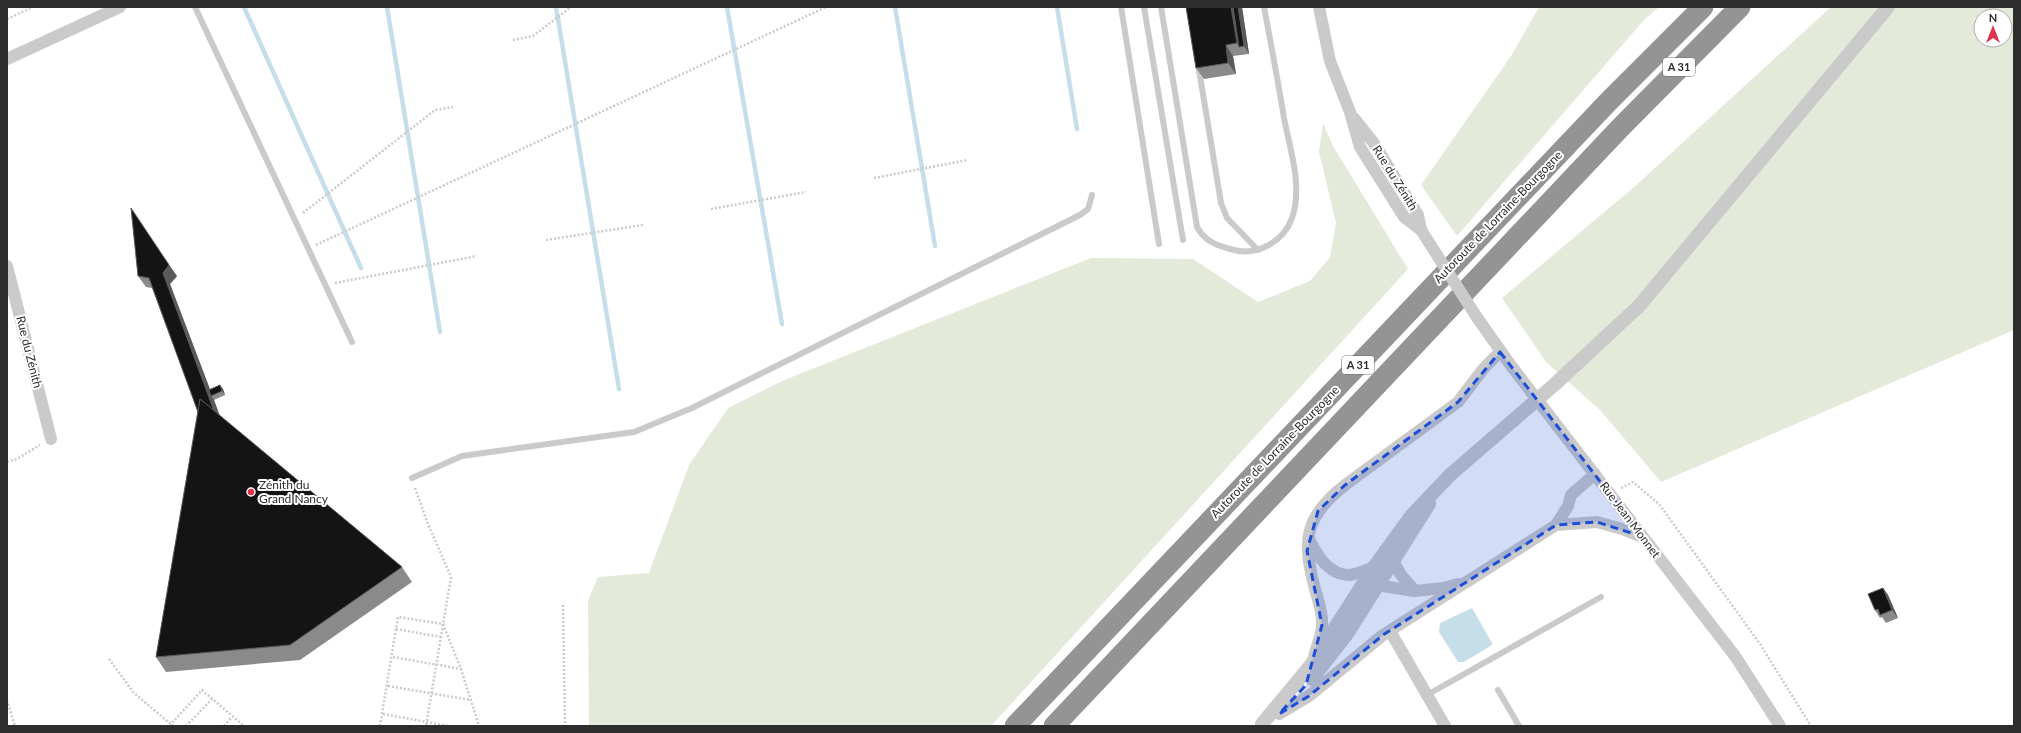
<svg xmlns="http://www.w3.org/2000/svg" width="2021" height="733" viewBox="0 0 2021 733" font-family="Lato,sans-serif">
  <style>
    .green { fill: #e4eada; fill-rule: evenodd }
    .water { fill: #c6deea }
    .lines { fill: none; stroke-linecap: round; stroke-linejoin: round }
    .stream { stroke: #c6deea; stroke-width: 4.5 }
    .path { stroke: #cacaca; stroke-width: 2.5; stroke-dasharray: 2 2; stroke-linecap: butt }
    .service { stroke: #cacaca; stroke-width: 6 }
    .minor { stroke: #cacaca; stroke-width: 12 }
    .tertiary { stroke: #cacaca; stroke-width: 14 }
    .motorway { stroke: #949494; stroke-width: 21 }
    .minor-bridge { stroke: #cacaca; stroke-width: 12 }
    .wall { fill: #8a8a8a }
    .shaded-wall { fill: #5a5a5a }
    .building { fill: #141414; stroke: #5a5a5a }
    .marked { fill: #1d4ed8; fill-opacity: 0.2; stroke: #1d4ed8; stroke-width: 3; stroke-dasharray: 8 5; stroke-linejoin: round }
    .poi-dot { fill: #df334b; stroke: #fff; stroke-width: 1.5 }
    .labels { text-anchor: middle; stroke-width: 4; stroke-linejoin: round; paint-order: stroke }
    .shield { fill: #fff; stroke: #6c6c6c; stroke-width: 1 }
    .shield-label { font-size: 11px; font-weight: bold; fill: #2d2d2d }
    .street-label { font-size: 12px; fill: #2d2d2d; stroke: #fff }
    .poi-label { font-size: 12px; fill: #2d2d2d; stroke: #fff; text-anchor: start }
  </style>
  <rect width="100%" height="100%" fill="#fff"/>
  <!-- green -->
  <g class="green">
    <polygon points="1539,7 1659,7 1644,20 1457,236 1421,185 1511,56"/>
    <path d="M1831,7H2014V330L1661,482L1600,410L1546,362L1502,298L1633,188ZM1981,16H2005V40H1981Z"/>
    <polygon points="1323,123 1333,146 1408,269 991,726 589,726 588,601 598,577 649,573 689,465 728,408 782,381 1091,258 1193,259 1258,302 1310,281 1330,257 1336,223 1319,152"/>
  </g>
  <!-- water -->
  <polygon class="water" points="1472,608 1492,643 1492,645 1464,662 1458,662 1439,632 1440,623"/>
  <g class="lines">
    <!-- stream -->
    <g class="stream">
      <polyline points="244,7 361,268"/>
      <polyline points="387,7 440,332"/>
      <polyline points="556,7 619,389"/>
      <polyline points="727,7 782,324"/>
      <polyline points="895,7 935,246"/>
      <polyline points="1057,7 1077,129"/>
    </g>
    <!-- path -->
    <g class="path">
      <polyline points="7,19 33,7"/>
      <polyline points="513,40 533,36 571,7"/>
      <polyline points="874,178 968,160"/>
      <polyline points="711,209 806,192"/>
      <polyline points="303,213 435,110 453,107"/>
      <polyline points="546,240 643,225"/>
      <polyline points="316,245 826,7"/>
      <polyline points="335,283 477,256"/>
      <polyline points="7,462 17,459 40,445"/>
      <polyline points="415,488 428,524 451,577 426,726"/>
      <polyline points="1621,488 1633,482 1659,504 1760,644 1811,726"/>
      <polyline points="563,605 565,726"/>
      <polyline points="396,629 441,637"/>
      <polyline points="393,657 461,669"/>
      <polyline points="109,659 134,693 173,726"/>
      <polyline points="388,686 471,700"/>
      <polyline points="7,700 15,726"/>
      <polyline points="383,714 449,726"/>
      <polyline points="172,726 171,724 202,690 244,726"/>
      <polyline points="186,726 212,699"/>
      <polyline points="224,726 232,717"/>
      <polyline points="380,726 398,617 443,624 461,669 479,726"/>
    </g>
    <!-- service -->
    <g class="service">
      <polyline points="195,7 352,342"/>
      <polyline points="1121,7 1159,244"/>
      <polyline points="1144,7 1183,240"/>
      <path d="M1161,7L1197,227C1205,242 1218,246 1234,250C1258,256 1284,241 1292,218C1303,187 1290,149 1284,118C1278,81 1271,44 1264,7"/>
      <polyline points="1198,64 1221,203 1227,218 1258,250"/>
      <polyline points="412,478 462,456 634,432 692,408 1080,215 1088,209 1092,195"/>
      <polyline points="1498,690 1519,726"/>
      <polyline points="1427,695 1601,597"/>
    </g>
    <!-- minor -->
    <g class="minor">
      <polyline points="1319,7 1330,61 1350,112 1360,147 1404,217 1421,230"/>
      <polyline points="7,59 120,7"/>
      <polyline points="1354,118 1373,142 1418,215 1421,230"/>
      <polyline points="7,266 51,439"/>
      <polyline points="1476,316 1512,367"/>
      <polyline points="1562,432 1735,656 1780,726"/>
      <polyline points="1556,525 1597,522 1622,529 1642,537"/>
      <path d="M1309,539C1317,555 1328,575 1350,575C1357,574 1367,570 1374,567"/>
      <polyline points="1393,561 1401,575 1415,591 1443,588 1458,584"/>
      <polyline points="1369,584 1415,591"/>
      <polyline points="1390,631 1445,726"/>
      <path d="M1314,657C1316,647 1322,635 1322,625C1323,613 1318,600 1315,589C1302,541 1304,517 1345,485L1458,402L1484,368L1500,352"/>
      <polyline points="1279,714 1309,696 1383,635 1556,525 1568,506 1571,495 1595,474"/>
    </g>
    <!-- tertiary -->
    <g class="tertiary">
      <polyline points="1312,679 1347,634 1429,504"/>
      <polyline points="1262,724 1311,665 1374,567 1411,516 1450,475 1554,385 1639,306 1888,7"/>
    </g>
    <!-- motorway -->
    <g class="motorway">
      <polyline points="1015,726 1609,101 1703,7"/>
      <polyline points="1054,726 1620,128 1740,7"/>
    </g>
    <!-- minor-bridge -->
    <g class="minor-bridge">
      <polyline points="1421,230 1476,316"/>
      <polyline points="1512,367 1562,432"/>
    </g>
  </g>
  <!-- wall -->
  <g class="wall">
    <polygon points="1186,7 1242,7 1249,54 1233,56 1236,74 1204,79 1196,68"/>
    <polygon points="138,276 177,276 170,284 210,389 220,385 223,389 225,395 214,400 219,415 402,567 412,582 300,660 166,672 156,657 198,412 152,288 146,287"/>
    <polygon points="1883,588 1888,595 1898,618 1886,623 1882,617 1880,618 1875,610"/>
  </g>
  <!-- shaded-wall -->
  <g class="shaded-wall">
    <polygon points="1231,7 1237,7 1239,47 1237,43"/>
    <polygon points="1238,7 1242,7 1249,54 1244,46"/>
    <polygon points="1226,45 1233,56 1236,74 1228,63"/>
    <polygon points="138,220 177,276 170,284 212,395 211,396 214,400 223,424 215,413"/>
    <polygon points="220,385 223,389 225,395 222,391"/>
    <polygon points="1883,588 1888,595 1898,618 1892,610"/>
  </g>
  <!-- building -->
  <g class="building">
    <polygon points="1186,7 1231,7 1237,43 1226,45 1228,63 1196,68"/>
    <polygon points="1233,7 1238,7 1244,46 1239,47"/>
    <polygon points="131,208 169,265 163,273 214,411 200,399 198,412 149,278 138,276"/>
    <polygon points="220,385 222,391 211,396 209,390"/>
    <polygon points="200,399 372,542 402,567 290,645 156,657"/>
    <polygon points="1883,588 1892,610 1880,615 1878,609 1875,610 1868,594"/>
  </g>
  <!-- marked area -->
  <path class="marked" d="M1500,352L1643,537L1597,522L1556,525L1383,635L1309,696L1279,714L1306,685L1322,625L1307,551L1318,511L1345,485L1458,402Z"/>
  <!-- markers -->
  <circle class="poi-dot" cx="251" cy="492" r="4"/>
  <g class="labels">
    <!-- shield labels -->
    <g class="shield">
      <rect x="1663" y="58" width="32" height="18" rx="3"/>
      <rect x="1342" y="356" width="32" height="18" rx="3"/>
    </g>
    <g class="shield-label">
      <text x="1679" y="71">A 31</text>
      <text x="1358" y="369">A 31</text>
    </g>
    <!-- street labels -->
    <g class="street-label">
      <text transform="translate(1395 178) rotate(58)" y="4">Rue du Zénith</text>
      <text transform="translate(1498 217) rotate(-46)" y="4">Autoroute de Lorraine-Bourgogne</text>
      <text transform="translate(29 352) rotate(76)" y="4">Rue du Zénith</text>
      <text transform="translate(1275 452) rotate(-46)" y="4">Autoroute de Lorraine-Bourgogne</text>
      <text transform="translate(1630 520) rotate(53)" y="4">Rue Jean Monnet</text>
    </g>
    <!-- poi labels -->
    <g class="poi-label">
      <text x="259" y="489">Zénith du<tspan x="259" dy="14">Grand Nancy</tspan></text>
    </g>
  </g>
  <!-- border -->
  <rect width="2021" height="733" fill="none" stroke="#2d2d2d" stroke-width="16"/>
  <!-- north arrow -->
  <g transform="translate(1993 28)"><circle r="19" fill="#ffffff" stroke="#ababab"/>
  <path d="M0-3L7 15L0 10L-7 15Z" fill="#df334b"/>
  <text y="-6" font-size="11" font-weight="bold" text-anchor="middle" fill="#2d2d2d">N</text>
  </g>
</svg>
